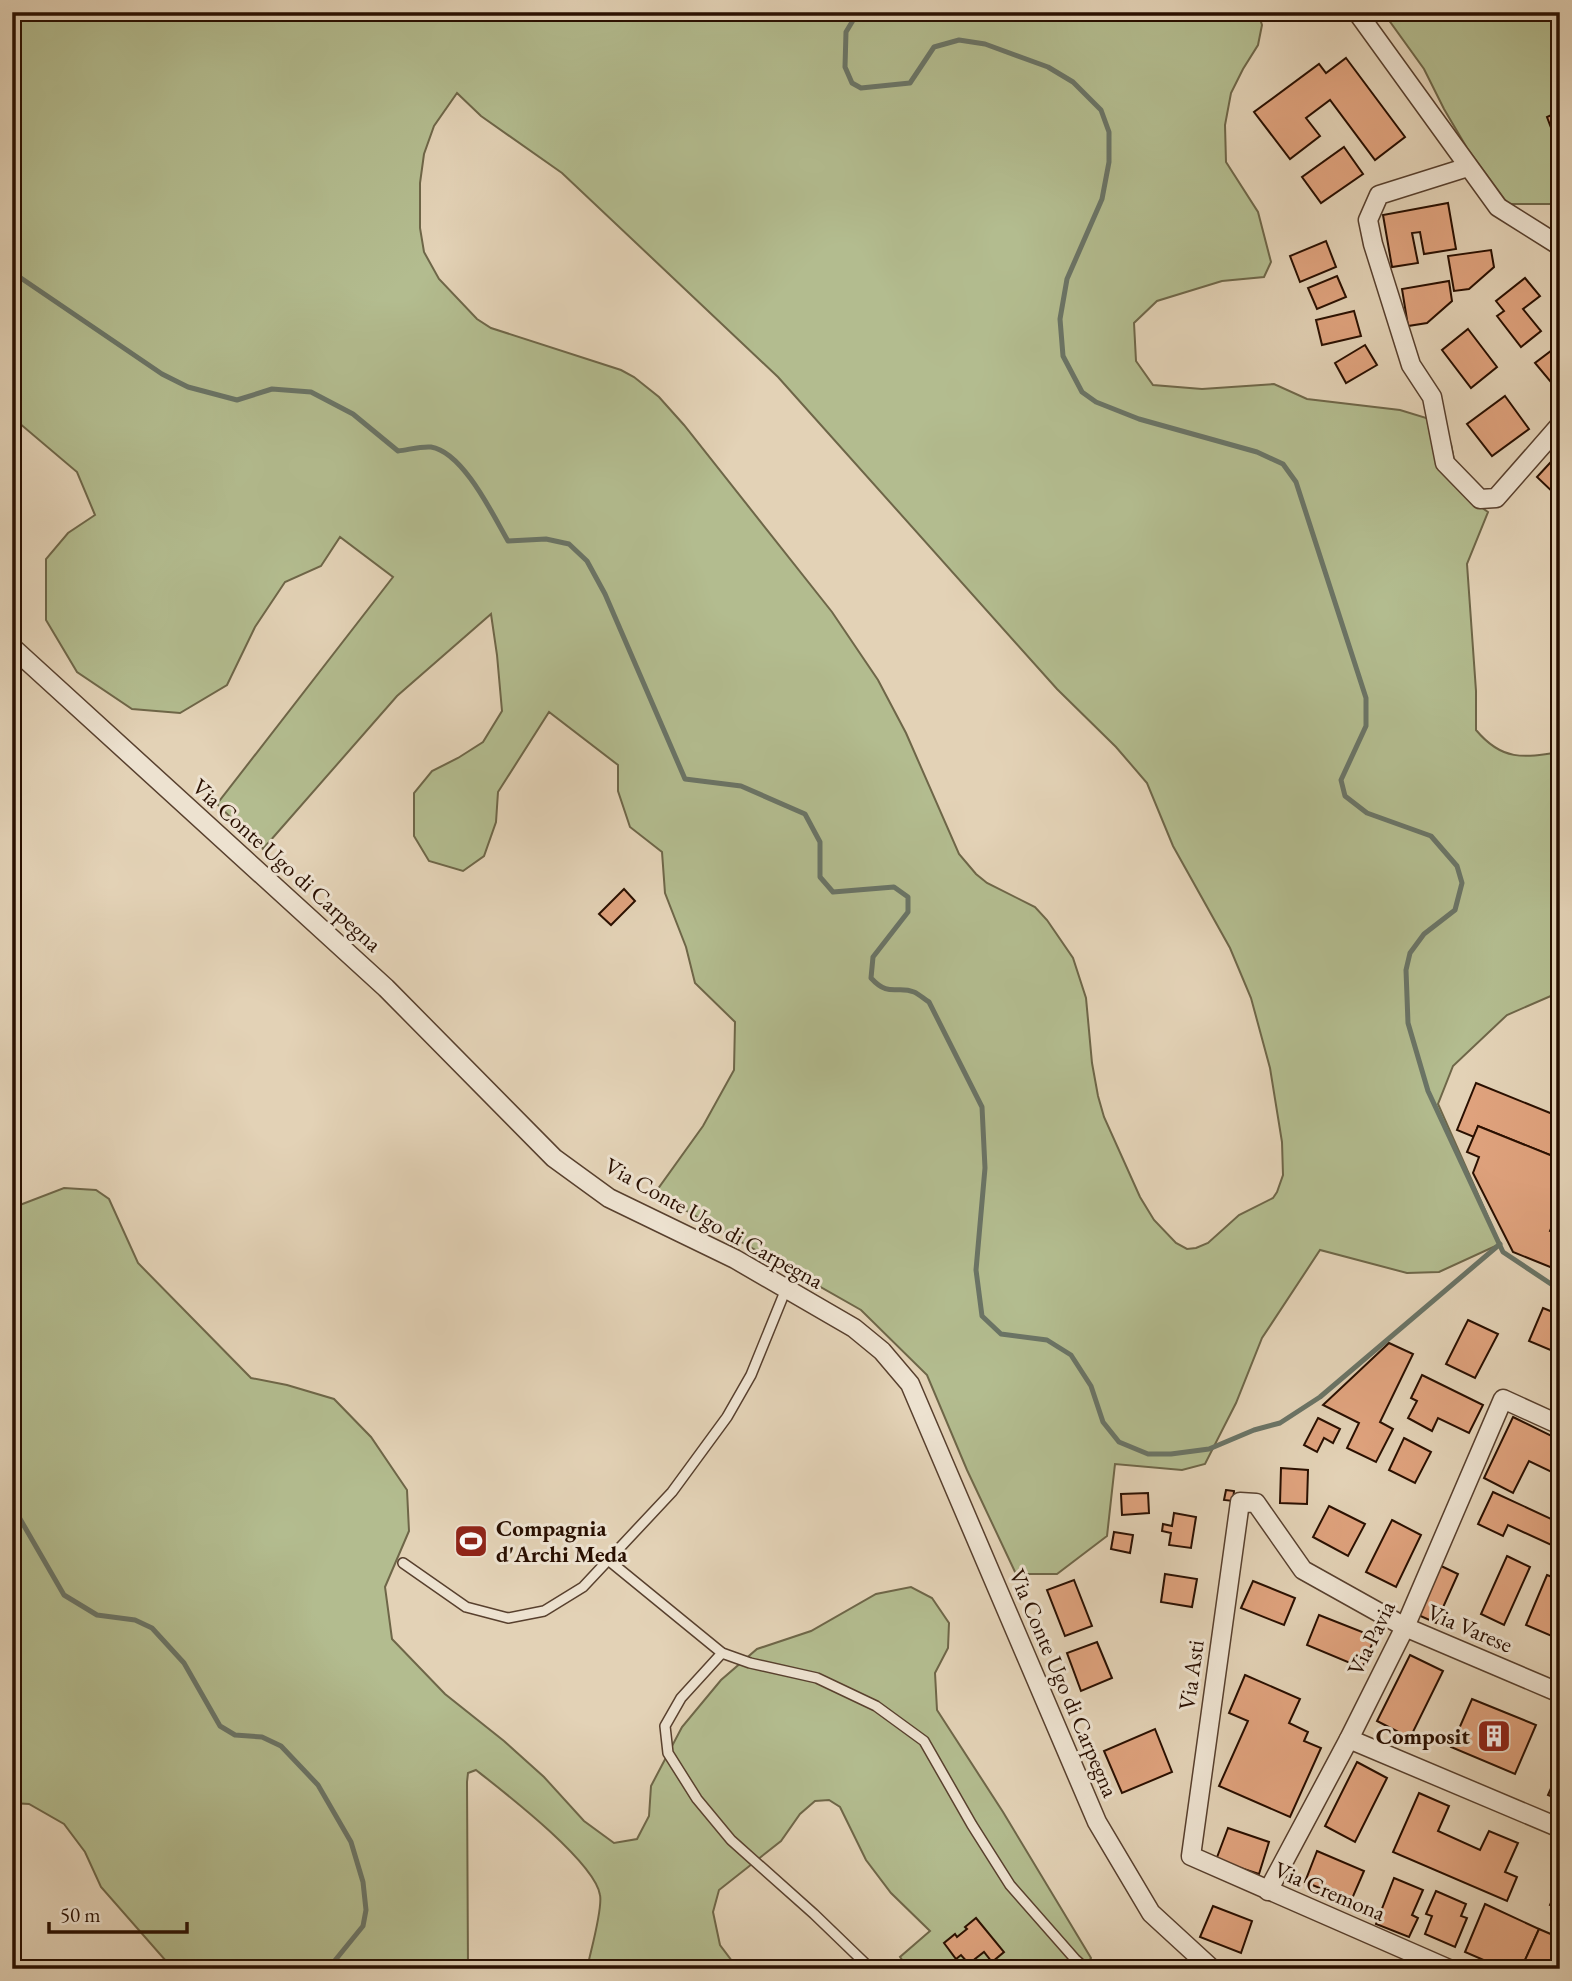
<svg xmlns="http://www.w3.org/2000/svg" width="1572" height="1981" viewBox="0 0 1572 1981" font-family="'EB Garamond',serif">
  <style>
    .green { fill: #b3bc8f; stroke: #6e6648; stroke-width: 2; fill-rule: evenodd }
    .lines { fill: none; stroke-linecap: round; stroke-linejoin: round }
    .stream { stroke: #6a7466; stroke-width: 5 }
    .building { fill: #e0a37e; stroke: #290f00; stroke-width: 2 }
    .service-casing { stroke: #58402e; stroke-width: 12 }
    .minor-casing { stroke: #58402e; stroke-width: 21 }
    .service { stroke: #ede2d0; stroke-width: 9 }
    .minor { stroke: #ede2d0; stroke-width: 18 }
    .labels { text-anchor: middle; stroke-width: 6; stroke-linejoin: round; paint-order: stroke }
    .street-label { font-size: 23px; fill: #290f00; stroke: #ede2d0 }
    .poi-label { font-size: 23px; font-weight: bold; fill: #290f00; stroke: #ede2d0; text-anchor: start }
  </style>
  <rect width="100%" height="100%" fill="#e3d2b6"/>
  <filter id="stains"><feTurbulence type="fractalNoise" baseFrequency=".00286" numOctaves="4"/><feColorMatrix values="0 0 0 0 .2 0 0 0 0 .09 0 0 0 0 .02 0 0 0 .5 -.17"/></filter>
  <radialGradient id="worn" r=".72"><stop offset=".6" stop-color="#630" stop-opacity="0"/><stop offset="1" stop-color="#630" stop-opacity=".3"/></radialGradient>
  <!-- green -->
  <g class="green">
    <path d="M12,12H1258L1262,25L1258,45L1243,69L1231,93L1225,125L1226,162L1258,212L1271,262L1264,277L1222,281L1157,301L1134,323L1136,361L1153,385L1202,389L1274,384L1307,399L1400,410L1433,420L1451,444L1457,476L1464,495L1488,512L1467,564L1476,691V730C1502,761 1523,758 1560,752V992L1507,1015L1453,1066L1438,1104L1500,1244L1439,1272L1407,1273L1320,1250L1262,1338L1236,1403L1205,1464L1182,1470L1115,1464L1107,1536L1057,1574H1016L967,1470L927,1375L861,1310L655,1193L703,1126L734,1070L735,1022L695,983L686,947L665,893L662,852L630,827L618,791V765L549,712L498,792L496,822L484,856L463,871L429,861L414,836V793L432,771L458,758L483,742L502,711L497,655L491,614L397,696L263,849L217,804L393,577L340,537L321,566L285,582L255,627L227,685L180,713L132,709L77,672L46,620V559L68,533L95,515L77,472L18,422L12,419ZM457,93L481,116L562,173L778,377L1057,689L1116,747L1147,783L1173,846L1230,948L1251,998L1270,1068L1282,1142L1283,1175L1277,1192L1273,1198L1239,1215L1208,1243L1196,1248L1187,1249L1176,1243L1154,1220L1140,1197L1104,1117L1098,1096L1092,1063L1086,998L1073,958L1047,920L1035,907L987,883L976,874L959,854L906,733L878,680L832,612L684,425L659,397L634,377L621,370L491,328L477,319L439,279L424,252L420,228V183L424,154L434,126Z"/>
    <polygon points="1383,12 1560,12 1560,204 1508,204 1467,148 1444,109 1424,69"/>
    <path d="M64,1188L96,1190L109,1199L138,1263L251,1378L287,1385L334,1399L371,1437L407,1490L409,1531L385,1587L392,1639L445,1694L504,1741L544,1777L584,1821L614,1843L637,1839L649,1816L651,1786L682,1727L721,1680L757,1649L811,1631L876,1594L911,1587L932,1598L949,1623L948,1648L935,1673L937,1710L1003,1812L1091,1958L1084,1969H909L900,1957L930,1931L891,1893L866,1860L840,1807L829,1800L815,1801L800,1814L781,1841L719,1890L713,1912L720,1945L738,1969H587C590,1953 603,1909 600,1895C595,1862 504,1792 476,1770L468,1773L467,1782L468,1969H173L101,1887L85,1852L64,1824L29,1804L12,1803V1208Z"/>
  </g>
  <g class="lines">
    <!-- stream -->
    <g class="stream">
      <polyline points="858,12 846,32 845,67 852,83 861,88 910,83 934,47 959,40 985,44 1048,67 1073,82 1101,110 1109,132 1109,162 1102,199 1067,279 1060,319 1063,356 1082,392 1096,402 1139,419 1257,452 1283,464 1296,482 1366,698 1366,726 1341,780 1345,796 1367,813 1431,836 1457,866 1462,883 1455,910 1424,934 1410,953 1406,970 1408,1023 1428,1091 1503,1252 1560,1290"/>
      <path d="M12,272L162,374L188,387L237,400L272,389L311,392L353,414L398,451C408,450 421,446 431,447C463,452 493,515 508,541L546,539L569,544L587,561L605,594L685,779L741,786L805,814L820,842V877L833,892L894,887L908,897V912L873,957L871,978C889,998 897,985 914,992C919,994 924,999 929,1002L982,1107L985,1168L976,1270L982,1316L1001,1334L1047,1340L1071,1355L1091,1386L1103,1422L1119,1442L1148,1454H1171L1209,1449L1254,1430L1280,1423L1320,1397L1500,1244"/>
      <polyline points="12,1505 64,1595 97,1615 135,1620 152,1628 184,1663 220,1726 235,1735 262,1737 281,1746 318,1785 351,1842 363,1882 366,1910 363,1926 328,1969"/>
    </g>
  </g>
  <!-- building -->
  <g class="building">
    <polygon points="1346,58 1405,137 1375,160 1330,100 1306,118 1320,136 1290,159 1254,112 1319,64 1326,73"/>
    <polygon points="1560,102 1560,130 1553,133 1547,117 1556,113 1553,105"/>
    <polygon points="1344,147 1363,174 1321,203 1302,177"/>
    <polygon points="1448,203 1456,249 1424,254 1420,232 1412,233 1418,263 1392,267 1383,215"/>
    <polygon points="1326,241 1336,267 1300,282 1290,256"/>
    <polygon points="1491,250 1494,267 1469,289 1454,291 1448,256"/>
    <polygon points="1337,276 1346,297 1317,309 1308,288"/>
    <polygon points="1525,278 1540,296 1523,309 1541,331 1521,347 1497,316 1504,311 1496,301"/>
    <polygon points="1449,281 1452,301 1427,323 1408,326 1402,289"/>
    <polygon points="1354,311 1361,336 1322,345 1316,320"/>
    <polygon points="1468,329 1497,367 1471,388 1442,350"/>
    <polygon points="1560,344 1560,393 1535,363"/>
    <polygon points="1365,345 1377,365 1346,383 1335,363"/>
    <polygon points="1505,396 1529,429 1492,456 1467,424"/>
    <polygon points="1560,452 1560,499 1537,477"/>
    <polygon points="624,889 635,901 611,925 599,914"/>
    <polygon points="1476,1083 1560,1117 1560,1159 1478,1126 1474,1137 1457,1130"/>
    <polygon points="1478,1126 1560,1159 1560,1207 1550,1231 1560,1235 1560,1271 1513,1252 1473,1173 1479,1157 1467,1152"/>
    <polygon points="1543,1308 1560,1315 1560,1354 1529,1341"/>
    <polygon points="1468,1320 1498,1334 1475,1378 1446,1364"/>
    <polygon points="1389,1343 1413,1354 1380,1422 1393,1429 1376,1462 1347,1448 1359,1423 1323,1405"/>
    <polygon points="1422,1375 1483,1405 1469,1433 1438,1418 1432,1431 1408,1418 1417,1401 1411,1398"/>
    <polygon points="1513,1417 1560,1440 1560,1476 1529,1461 1513,1493 1484,1478"/>
    <polygon points="1318,1418 1340,1429 1333,1443 1324,1438 1317,1452 1304,1445"/>
    <polygon points="1404,1438 1431,1452 1415,1483 1389,1470"/>
    <polygon points="1281,1468 1308,1470 1307,1504 1280,1503"/>
    <polygon points="1226,1490 1234,1491 1233,1501 1224,1500"/>
    <polygon points="1493,1492 1560,1523 1558,1548 1508,1525 1503,1536 1478,1524"/>
    <polygon points="1148,1493 1149,1513 1122,1515 1121,1494"/>
    <polygon points="1329,1506 1365,1524 1348,1556 1313,1537"/>
    <polygon points="1174,1513 1196,1517 1191,1548 1169,1545 1171,1533 1162,1531 1163,1524 1172,1526"/>
    <polygon points="1392,1520 1421,1535 1396,1587 1366,1572"/>
    <polygon points="1114,1532 1133,1535 1130,1553 1111,1549"/>
    <polygon points="1507,1556 1530,1567 1504,1625 1481,1614"/>
    <polygon points="1439,1565 1458,1574 1436,1623 1416,1614"/>
    <polygon points="1165,1574 1197,1579 1192,1607 1161,1602"/>
    <polygon points="1547,1575 1560,1580 1560,1623 1554,1637 1526,1625"/>
    <polygon points="1074,1580 1092,1626 1065,1636 1047,1590"/>
    <polygon points="1253,1581 1295,1598 1284,1625 1241,1608"/>
    <polygon points="1319,1615 1375,1637 1362,1668 1307,1645"/>
    <polygon points="1097,1642 1112,1678 1081,1691 1067,1653"/>
    <polygon points="1410,1655 1443,1671 1410,1738 1377,1721"/>
    <polygon points="1245,1675 1300,1699 1289,1723 1308,1732 1304,1741 1321,1748 1290,1817 1219,1786 1248,1721 1229,1713"/>
    <polygon points="1472,1699 1536,1725 1515,1774 1451,1747"/>
    <polygon points="1155,1729 1172,1772 1122,1793 1104,1751"/>
    <polygon points="1357,1762 1387,1778 1355,1842 1325,1826"/>
    <polygon points="1560,1768 1560,1800 1548,1795"/>
    <polygon points="1419,1793 1449,1806 1438,1831 1480,1850 1489,1831 1518,1843 1505,1872 1517,1877 1507,1901 1393,1852"/>
    <polygon points="1228,1828 1269,1842 1259,1874 1216,1860"/>
    <polygon points="1317,1851 1364,1871 1351,1901 1305,1882"/>
    <polygon points="1394,1878 1423,1890 1412,1915 1418,1918 1409,1937 1376,1924"/>
    <polygon points="1560,1882 1560,1909 1550,1905"/>
    <polygon points="1436,1891 1466,1904 1461,1916 1467,1918 1455,1947 1425,1934 1432,1916 1426,1914"/>
    <polygon points="1485,1904 1539,1929 1521,1969 1491,1969 1493,1964 1465,1952"/>
    <polygon points="1213,1906 1252,1921 1241,1953 1200,1937"/>
    <polygon points="976,1918 1004,1952 992,1962 984,1952 975,1959 983,1969 963,1969 969,1964 961,1955 956,1959 944,1943 955,1934 957,1937 967,1929 965,1927"/>
    <polygon points="1539,1929 1560,1938 1560,1958 1555,1957 1553,1963 1560,1966 1560,1969 1521,1969"/>
  </g>
  <g class="lines">
    <!-- service casing -->
    <g class="service-casing">
      <g id="service">
        <polyline points="607,1559 722,1653 750,1663 817,1678 876,1706 924,1741 972,1825 1010,1885 1075,1959 1086,1969"/>
        <polyline points="403,1563 466,1607 508,1618 544,1611 583,1587 672,1492 727,1417 751,1375 786,1289"/>
        <polyline points="722,1653 681,1698 665,1726 668,1753 697,1799 731,1840 814,1914 871,1969"/>
      </g>
    </g>
    <!-- minor casing -->
    <g class="minor-casing">
      <g id="minor">
        <polyline points="1357,12 1498,207 1560,246"/>
        <polyline points="1468,167 1379,195 1368,220 1373,244 1411,365 1432,397 1445,463 1480,499 1496,498 1560,425"/>
        <polyline points="12,647 386,988 554,1158 609,1198 735,1259 854,1328 882,1351 910,1384 1097,1822 1151,1913 1212,1969"/>
        <polyline points="1349,1739 1560,1828"/>
        <polyline points="1268,1891 1349,1739 1405,1627 1503,1399 1560,1425"/>
        <polyline points="1449,1969 1191,1856 1240,1502 1256,1503 1303,1570 1405,1627 1560,1693"/>
      </g>
    </g>
    <!-- service -->
    <use href="#service" class="service"/>
    <!-- minor -->
    <use href="#minor" class="minor"/>
  </g>
  <!-- icons -->
  <defs>
    <g id="stadium-square" transform="scale(1.75)"><rect x="-9" y="-9" width="18" height="18" rx="4" fill="#8f2418" stroke="#ede2d0"/><path d="M0-5a6.5 5 0 1 0 0 10a6.5 5 0 1 0 0-10ZM-3.5-1.8h7v3.6h-7Z" fill="#fff"/></g>
    <g id="building-square" transform="scale(1.75)"><rect x="-9" y="-9" width="18" height="18" rx="4" fill="#8f2418" stroke="#ede2d0"/><path d="M-4-6H4V6H1V3H-1V6H-4ZM-2.5-4.3h1.7v1.8h-1.7ZM.8-4.3h1.7v1.8H.8ZM-2.5-1h1.7V.8h-1.7ZM.8-1h1.7V.8H.8Z" fill="#fff"/></g>
  </defs>
  <g fill-rule="evenodd">
    <use href="#stadium-square" x="471" y="1541"/>
    <use href="#building-square" x="1494" y="1736"/>
  </g>
  <g class="labels">
    <!-- street labels -->
    <g class="street-label">
      <text transform="translate(287 865) rotate(42)" y="8">Via Conte Ugo di Carpegna</text>
      <text transform="translate(714 1223) rotate(29)" y="8">Via Conte Ugo di Carpegna</text>
      <text transform="translate(1470 1628) rotate(23)" y="8">Via Varese</text>
      <text transform="translate(1371 1638) rotate(-64)" y="8">Via Pavia</text>
      <text transform="translate(1191 1675) rotate(-82)" y="8">Via Asti</text>
      <text transform="translate(1064 1683) rotate(67)" y="8">Via Conte Ugo di Carpegna</text>
      <text transform="translate(1330 1891) rotate(23)" y="8">Via Cremona</text>
    </g>
    <!-- poi labels -->
    <g class="poi-label">
      <text x="496" y="1536">Compagnia<tspan x="496" dy="26">d'Archi Meda</tspan></text>
      <text x="1470" y="1744" text-anchor="end">Composit</text>
    </g>
  </g>
  <!-- margin -->
  <rect width="1572" height="1981" fill="none" stroke="#e3d2b6" stroke-width="42"/>
  <rect x="14" y="14" width="1544" height="1953" fill="none" stroke="#290f00" stroke-width="3.5"/>
  <rect x="21" y="21" width="1530" height="1939" fill="none" stroke="#290f00" stroke-width="2"/>
  <!-- scale -->
  <path d="M49 1922v10h138v-10" fill="none" stroke="#290f00" stroke-width="3.5"/>
  <text x="60" y="1922" font-size="21" fill="#290f00" stroke="#ede2d0" stroke-width="5" paint-order="stroke">50 m</text>
  <rect width="100%" height="100%" filter="url(#stains)"/>
  <rect width="100%" height="100%" fill="url(#worn)"/>
</svg>
